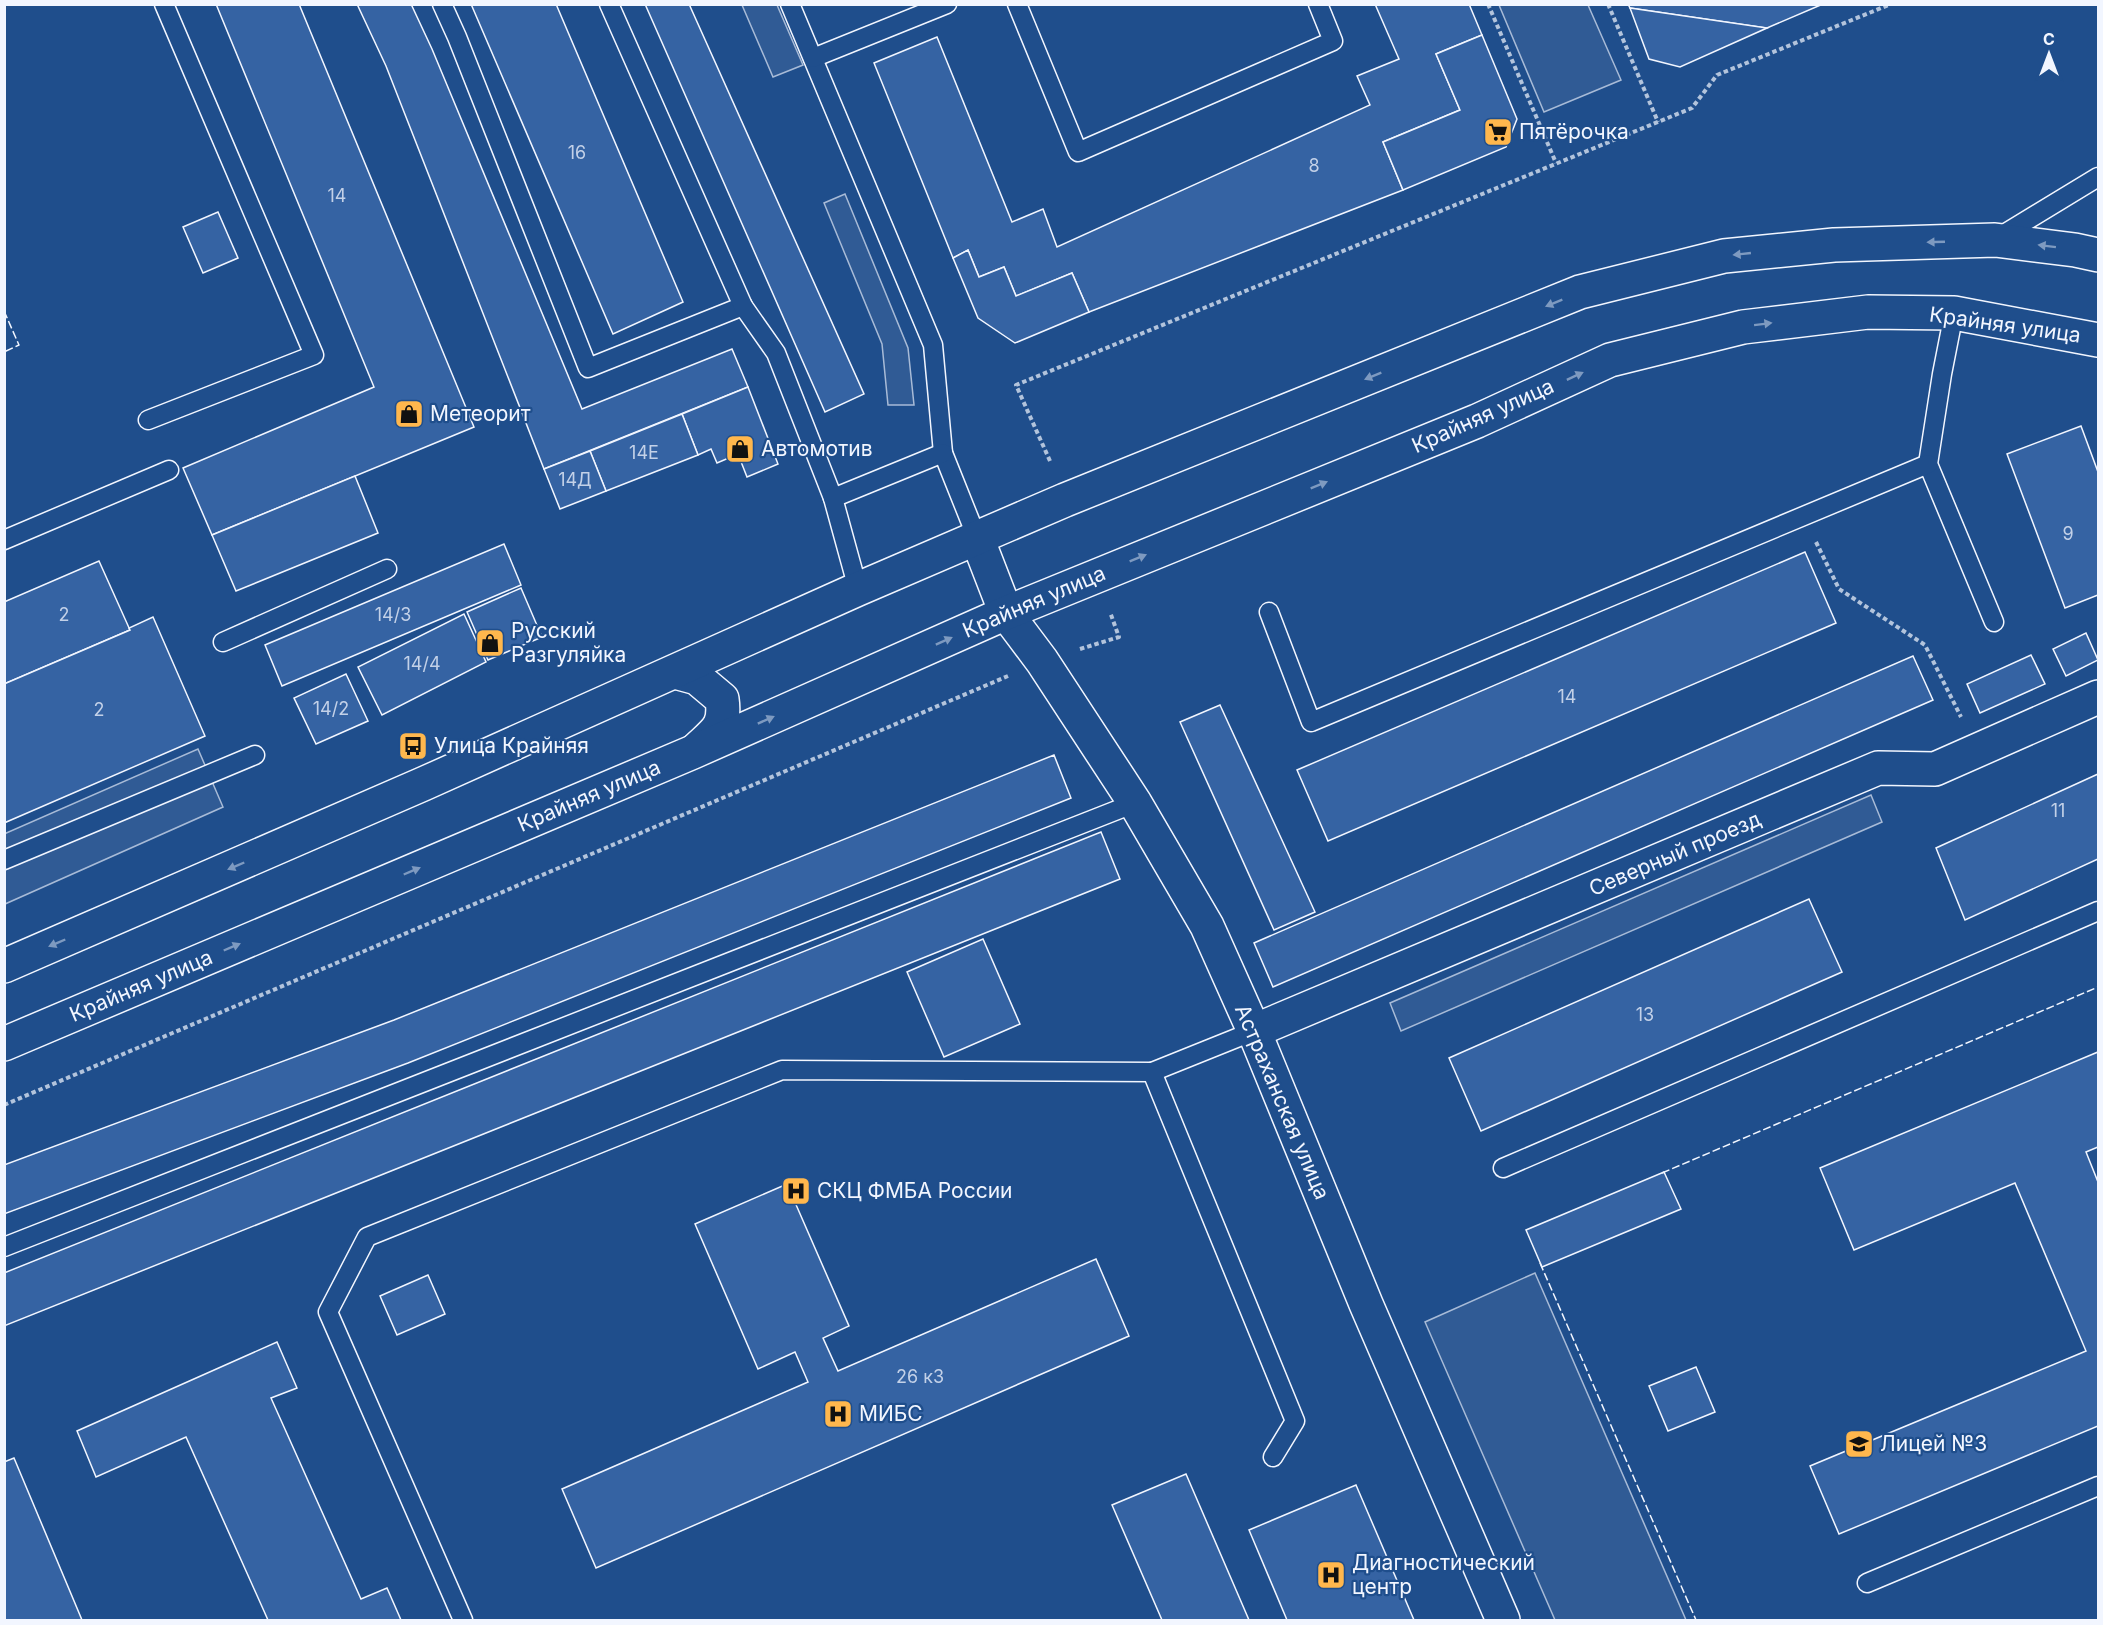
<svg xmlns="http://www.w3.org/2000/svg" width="2103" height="1625" viewBox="0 0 2103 1625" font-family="Inter,sans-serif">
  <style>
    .built { fill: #305b95; stroke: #a8bbd7; stroke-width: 1.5 }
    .building { fill: #3563a3; stroke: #f2f6ff; stroke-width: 1.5 }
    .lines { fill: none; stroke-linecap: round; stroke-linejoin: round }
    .service-casing { stroke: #f2f6ff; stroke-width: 21 }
    .minor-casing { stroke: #f2f6ff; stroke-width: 36 }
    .primary-casing { stroke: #f2f6ff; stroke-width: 36 }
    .path { stroke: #b3c4dc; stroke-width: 4; stroke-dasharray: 4.5 3; stroke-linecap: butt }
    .service { stroke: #1f4e8c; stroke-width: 18 }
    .minor { stroke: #1f4e8c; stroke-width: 33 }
    .primary { stroke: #1f4e8c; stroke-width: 33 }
    .fence { stroke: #f2f6ff; stroke-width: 1.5; stroke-dasharray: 8 3; stroke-linecap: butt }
    .oneway { fill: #7e9ac0 }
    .labels { text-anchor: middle; stroke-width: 4.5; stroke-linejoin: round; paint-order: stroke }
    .number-label { font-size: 18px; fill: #c3d1e8 }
    .poi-label { font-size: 21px; fill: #f2f6ff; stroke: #1f4e8c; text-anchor: start }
    .street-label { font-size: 21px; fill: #f2f6ff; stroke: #1f4e8c }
  </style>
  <rect width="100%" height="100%" fill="#1f4e8c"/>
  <!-- built -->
  <g class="built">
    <polygon points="742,5 777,5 803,65 773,77"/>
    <polygon points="1499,5 1588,5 1621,80 1544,112"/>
    <polygon points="845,194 908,348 914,405 888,405 882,344 824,203"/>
    <polygon points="198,749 223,807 5,904 4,834"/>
    <polygon points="1871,795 1882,822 1401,1031 1390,1003"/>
    <polygon points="1535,1273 1686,1620 1555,1620 1425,1322"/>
  </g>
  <!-- building -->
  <g class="building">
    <polygon points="216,4 299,4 474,427 212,535 183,468 374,387"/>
    <polygon points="357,4 411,4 432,49 582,409 732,349 748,387 544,469 386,66"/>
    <polygon points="471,4 556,4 683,302 613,334"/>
    <polygon points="645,4 689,4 864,394 825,412"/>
    <polygon points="1375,4 1469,4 1482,35 1436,54 1460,110 1383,142 1403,190 1089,312 1072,273 1016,296 1004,267 979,277 968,250 953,258 874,63 937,37 1012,222 1043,209 1057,247 1370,105 1357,76 1399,59"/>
    <polygon points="1628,4 1823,4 1767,28 1630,8"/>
    <polygon points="1630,8 1767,28 1680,67 1649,59"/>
    <polygon points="1482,35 1517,119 1506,147 1403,190 1383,142 1460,110 1436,54"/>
    <polygon points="218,212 238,258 203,273 183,227"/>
    <polygon points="968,250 979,277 1004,267 1016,296 1072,273 1089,312 1015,343 978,318 953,258"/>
    <polygon points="748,387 778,464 747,477 738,454 717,463 711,449 698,455 682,414"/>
    <polygon points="682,414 698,455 606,491 590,451"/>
    <polygon points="2081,426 2098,472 2098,595 2065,608 2007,454"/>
    <polygon points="590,451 606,491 560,509 544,469"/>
    <polygon points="355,476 378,533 236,591 212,535"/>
    <polygon points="504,544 521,585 282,686 265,645"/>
    <polygon points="1805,552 1836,623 1328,841 1297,770"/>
    <polygon points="99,561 130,630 4,684 4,602"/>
    <polygon points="521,588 542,637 488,660 467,612"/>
    <polygon points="464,614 486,662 382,715 358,667"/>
    <polygon points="153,617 205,736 4,823 4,684 130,630 129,628"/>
    <polygon points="2086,633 2098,660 2066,676 2053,649"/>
    <polygon points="2031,655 2045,684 1980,713 1967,684"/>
    <polygon points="1913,656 1933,700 1273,987 1254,943"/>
    <polygon points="346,674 368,721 316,744 294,698"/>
    <polygon points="1220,705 1315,912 1274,930 1180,722"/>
    <polygon points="1054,755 1071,798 408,1063 4,1214 4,1165 394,1020"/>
    <polygon points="2098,774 2098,859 1965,920 1936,848"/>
    <polygon points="1101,832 1120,879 4,1326 4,1273"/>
    <polygon points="1809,899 1842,972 1481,1131 1449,1058"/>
    <polygon points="983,939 1020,1024 944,1057 907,972"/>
    <polygon points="2098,1052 2098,1147 2086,1152 2098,1182 2098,1426 1839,1534 1810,1466 2086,1351 2015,1183 1854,1250 1820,1168"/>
    <polygon points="1664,1172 1681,1209 1542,1267 1526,1230"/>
    <polygon points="787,1184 849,1326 823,1338 838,1371 1096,1259 1129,1336 596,1568 562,1489 808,1382 795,1352 758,1369 695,1224"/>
    <polygon points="428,1275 445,1314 397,1335 380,1296"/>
    <polygon points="277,1342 297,1388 271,1398 361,1599 387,1588 401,1620 268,1620 186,1437 96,1477 77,1431"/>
    <polygon points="1696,1367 1715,1412 1668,1431 1649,1386"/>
    <polygon points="14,1458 82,1620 4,1620 4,1462"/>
    <polygon points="1186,1474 1249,1620 1162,1620 1112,1505"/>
    <polygon points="1356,1485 1414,1620 1287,1620 1249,1530"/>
  </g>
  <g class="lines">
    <!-- service casing -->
    <g class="service-casing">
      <g id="service">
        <polyline points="442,4 457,37 588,368 743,306"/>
        <polyline points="609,4 743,306 776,353 833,498"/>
        <polyline points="790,4 933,345 943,453 977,538"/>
        <polyline points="1017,4 1078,152 1333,41 1318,4"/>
        <polyline points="813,58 947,4"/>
        <polyline points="1996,239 2098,177"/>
        <polyline points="1954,313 1942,374 1928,464 1994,622"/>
        <polyline points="148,420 314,355 164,4"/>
        <polyline points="4,540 169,470"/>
        <polyline points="858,589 833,498 943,453"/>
        <polyline points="1269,612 1311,722 1928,464"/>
        <polyline points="223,642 387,569"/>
        <polyline points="4,860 255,755"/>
        <polyline points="1152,1072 1254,1031"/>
        <polyline points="1503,1168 2098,911"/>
        <polyline points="4,1247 1135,803"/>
        <polyline points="1867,1583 2098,1486"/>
        <polyline points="463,1620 328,1312 367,1237 782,1070 1152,1072 1295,1421 1273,1457"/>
      </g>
    </g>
    <!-- minor casing -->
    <g class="minor-casing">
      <g id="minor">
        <polyline points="1006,613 1042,661 1135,803 1207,926 1254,1031 1366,1304 1503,1620"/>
        <polyline points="1254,1031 1878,768 1935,769 2098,697"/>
      </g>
    </g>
    <!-- primary casing -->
    <g class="primary-casing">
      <g id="primary">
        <polyline points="977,538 1006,613"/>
        <path d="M675,672L697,678L722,699C726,727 716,731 697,749"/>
        <polyline points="4,966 423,784 858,589 1065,500 1580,292 1724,256 1834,245 1995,240 2075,250 2098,255"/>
        <polyline points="4,1044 693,752 1006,613 1477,421 1610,360 1743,327 1868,312 1954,313 2098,340"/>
      </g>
    </g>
    <!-- path -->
    <g class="path">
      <polyline points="1488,4 1556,163"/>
      <polyline points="1608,4 1658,122"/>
      <polyline points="1050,461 1016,385 1692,108 1717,75 1891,4"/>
      <polyline points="1816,542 1839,589 1925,645 1961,717"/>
      <polyline points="1080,649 1119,637 1110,612"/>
      <polyline points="4,1105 1008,676"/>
    </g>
    <!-- service -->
    <use href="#service" class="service"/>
    <!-- minor -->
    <use href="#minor" class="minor"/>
    <!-- primary -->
    <use href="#primary" class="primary"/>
    <!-- fence -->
    <g class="fence">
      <polyline points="4,311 19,345 4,352"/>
      <polyline points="1662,1173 2098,987"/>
      <polyline points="1540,1263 1696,1620"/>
    </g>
  </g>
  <!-- one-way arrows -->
  <defs><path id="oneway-solid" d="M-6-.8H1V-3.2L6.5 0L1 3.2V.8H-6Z" transform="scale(1.5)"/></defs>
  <g class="oneway">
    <use href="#oneway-solid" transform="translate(1936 242) rotate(178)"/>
    <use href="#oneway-solid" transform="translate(2047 246) rotate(-173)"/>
    <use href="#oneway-solid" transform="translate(1742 254) rotate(174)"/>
    <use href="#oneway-solid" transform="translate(1554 303) rotate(158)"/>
    <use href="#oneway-solid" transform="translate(1763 324) rotate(-7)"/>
    <use href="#oneway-solid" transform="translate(1373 376) rotate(158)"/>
    <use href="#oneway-solid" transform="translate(1575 376) rotate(-25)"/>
    <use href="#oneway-solid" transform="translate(1319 485) rotate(-22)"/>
    <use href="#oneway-solid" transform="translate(1138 558) rotate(-22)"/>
    <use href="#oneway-solid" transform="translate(944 641) rotate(-24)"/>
    <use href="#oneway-solid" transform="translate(766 720) rotate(-24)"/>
    <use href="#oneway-solid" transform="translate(236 866) rotate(157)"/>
    <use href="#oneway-solid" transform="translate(412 871) rotate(-23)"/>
    <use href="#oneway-solid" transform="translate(57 943) rotate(157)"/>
    <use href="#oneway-solid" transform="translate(232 947) rotate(-23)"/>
  </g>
  <!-- icons -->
  <defs>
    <g id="supermarket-square" transform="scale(1.5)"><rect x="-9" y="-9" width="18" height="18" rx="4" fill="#ffb74d" stroke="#1f4e8c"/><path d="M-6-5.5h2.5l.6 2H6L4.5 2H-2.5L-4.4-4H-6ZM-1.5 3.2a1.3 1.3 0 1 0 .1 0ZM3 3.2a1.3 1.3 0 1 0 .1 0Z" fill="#111"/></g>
    <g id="shop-square" transform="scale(1.5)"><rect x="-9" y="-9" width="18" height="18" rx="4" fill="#ffb74d" stroke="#1f4e8c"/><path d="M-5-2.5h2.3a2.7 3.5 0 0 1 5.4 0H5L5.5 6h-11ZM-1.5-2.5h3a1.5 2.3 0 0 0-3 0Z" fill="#111"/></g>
    <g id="bus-square" transform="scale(1.5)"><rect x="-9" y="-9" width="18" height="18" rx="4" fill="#ffb74d" stroke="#1f4e8c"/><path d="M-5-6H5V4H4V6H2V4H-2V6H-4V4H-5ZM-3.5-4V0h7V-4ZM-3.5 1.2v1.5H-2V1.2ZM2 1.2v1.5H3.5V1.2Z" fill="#111"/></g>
    <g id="hospital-square" transform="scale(1.5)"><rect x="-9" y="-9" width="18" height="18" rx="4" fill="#ffb74d" stroke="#1f4e8c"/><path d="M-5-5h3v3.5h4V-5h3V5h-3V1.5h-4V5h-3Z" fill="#111"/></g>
    <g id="school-square" transform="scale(1.5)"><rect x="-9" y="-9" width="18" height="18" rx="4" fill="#ffb74d" stroke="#1f4e8c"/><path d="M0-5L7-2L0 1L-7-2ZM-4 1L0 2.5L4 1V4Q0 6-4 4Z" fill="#111"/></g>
  </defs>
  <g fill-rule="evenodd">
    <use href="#supermarket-square" x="1498" y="132"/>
    <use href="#shop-square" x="409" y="414"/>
    <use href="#shop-square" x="740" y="449"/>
    <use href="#shop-square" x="490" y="643"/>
    <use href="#bus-square" x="413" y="746"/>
    <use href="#hospital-square" x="796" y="1191"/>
    <use href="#hospital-square" x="838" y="1414"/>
    <use href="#school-square" x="1859" y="1444"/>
    <use href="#hospital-square" x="1331" y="1575"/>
  </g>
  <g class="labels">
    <!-- number labels -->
    <g class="number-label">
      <text x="577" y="159">16</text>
      <text x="1314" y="172">8</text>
      <text x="337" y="202">14</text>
      <text x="644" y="459">14Е</text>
      <text x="575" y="486">14Д</text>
      <text x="2068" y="540">9</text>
      <text x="64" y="621">2</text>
      <text x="393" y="621">14/3</text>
      <text x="422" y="670">14/4</text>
      <text x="1567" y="703">14</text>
      <text x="331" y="715">14/2</text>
      <text x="99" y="716">2</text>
      <text x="2058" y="817">11</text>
      <text x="1645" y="1021">13</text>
      <text x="920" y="1383">26 к3</text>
    </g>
    <!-- poi labels -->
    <g class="poi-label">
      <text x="1519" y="139">Пятёрочка</text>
      <text x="430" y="421">Метеорит</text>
      <text x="761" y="456">Автомотив</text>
      <text x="511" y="638">Русский<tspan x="511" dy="24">Разгуляйка</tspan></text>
      <text x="434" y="753">Улица Крайняя</text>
      <text x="817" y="1198">СКЦ ФМБА России</text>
      <text x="859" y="1421">МИБС</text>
      <text x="1880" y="1451">Лицей №3</text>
      <text x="1352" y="1570">Диагностический<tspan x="1352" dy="24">центр</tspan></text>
    </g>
    <!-- street labels -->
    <g class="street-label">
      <text transform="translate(2005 325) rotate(8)" y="7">Крайняя улица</text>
      <text transform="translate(1483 416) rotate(-24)" y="7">Крайняя улица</text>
      <text transform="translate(1034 602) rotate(-23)" y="7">Крайняя улица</text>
      <text transform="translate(589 796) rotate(-23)" y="7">Крайняя улица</text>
      <text transform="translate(1675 854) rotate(-23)" y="7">Северный проезд</text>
      <text transform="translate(141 986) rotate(-23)" y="7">Крайняя улица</text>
      <text transform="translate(1282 1102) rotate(67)" y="7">Астраханская улица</text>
    </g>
  </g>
  <!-- border -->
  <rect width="2103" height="1625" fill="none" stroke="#f2f6ff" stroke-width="12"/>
  <!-- north arrow -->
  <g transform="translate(2049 54)" stroke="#1f4e8c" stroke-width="4.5" paint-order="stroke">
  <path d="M0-4.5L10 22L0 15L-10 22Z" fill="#f2f6ff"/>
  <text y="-9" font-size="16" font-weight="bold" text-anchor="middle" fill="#f2f6ff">С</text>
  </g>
</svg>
